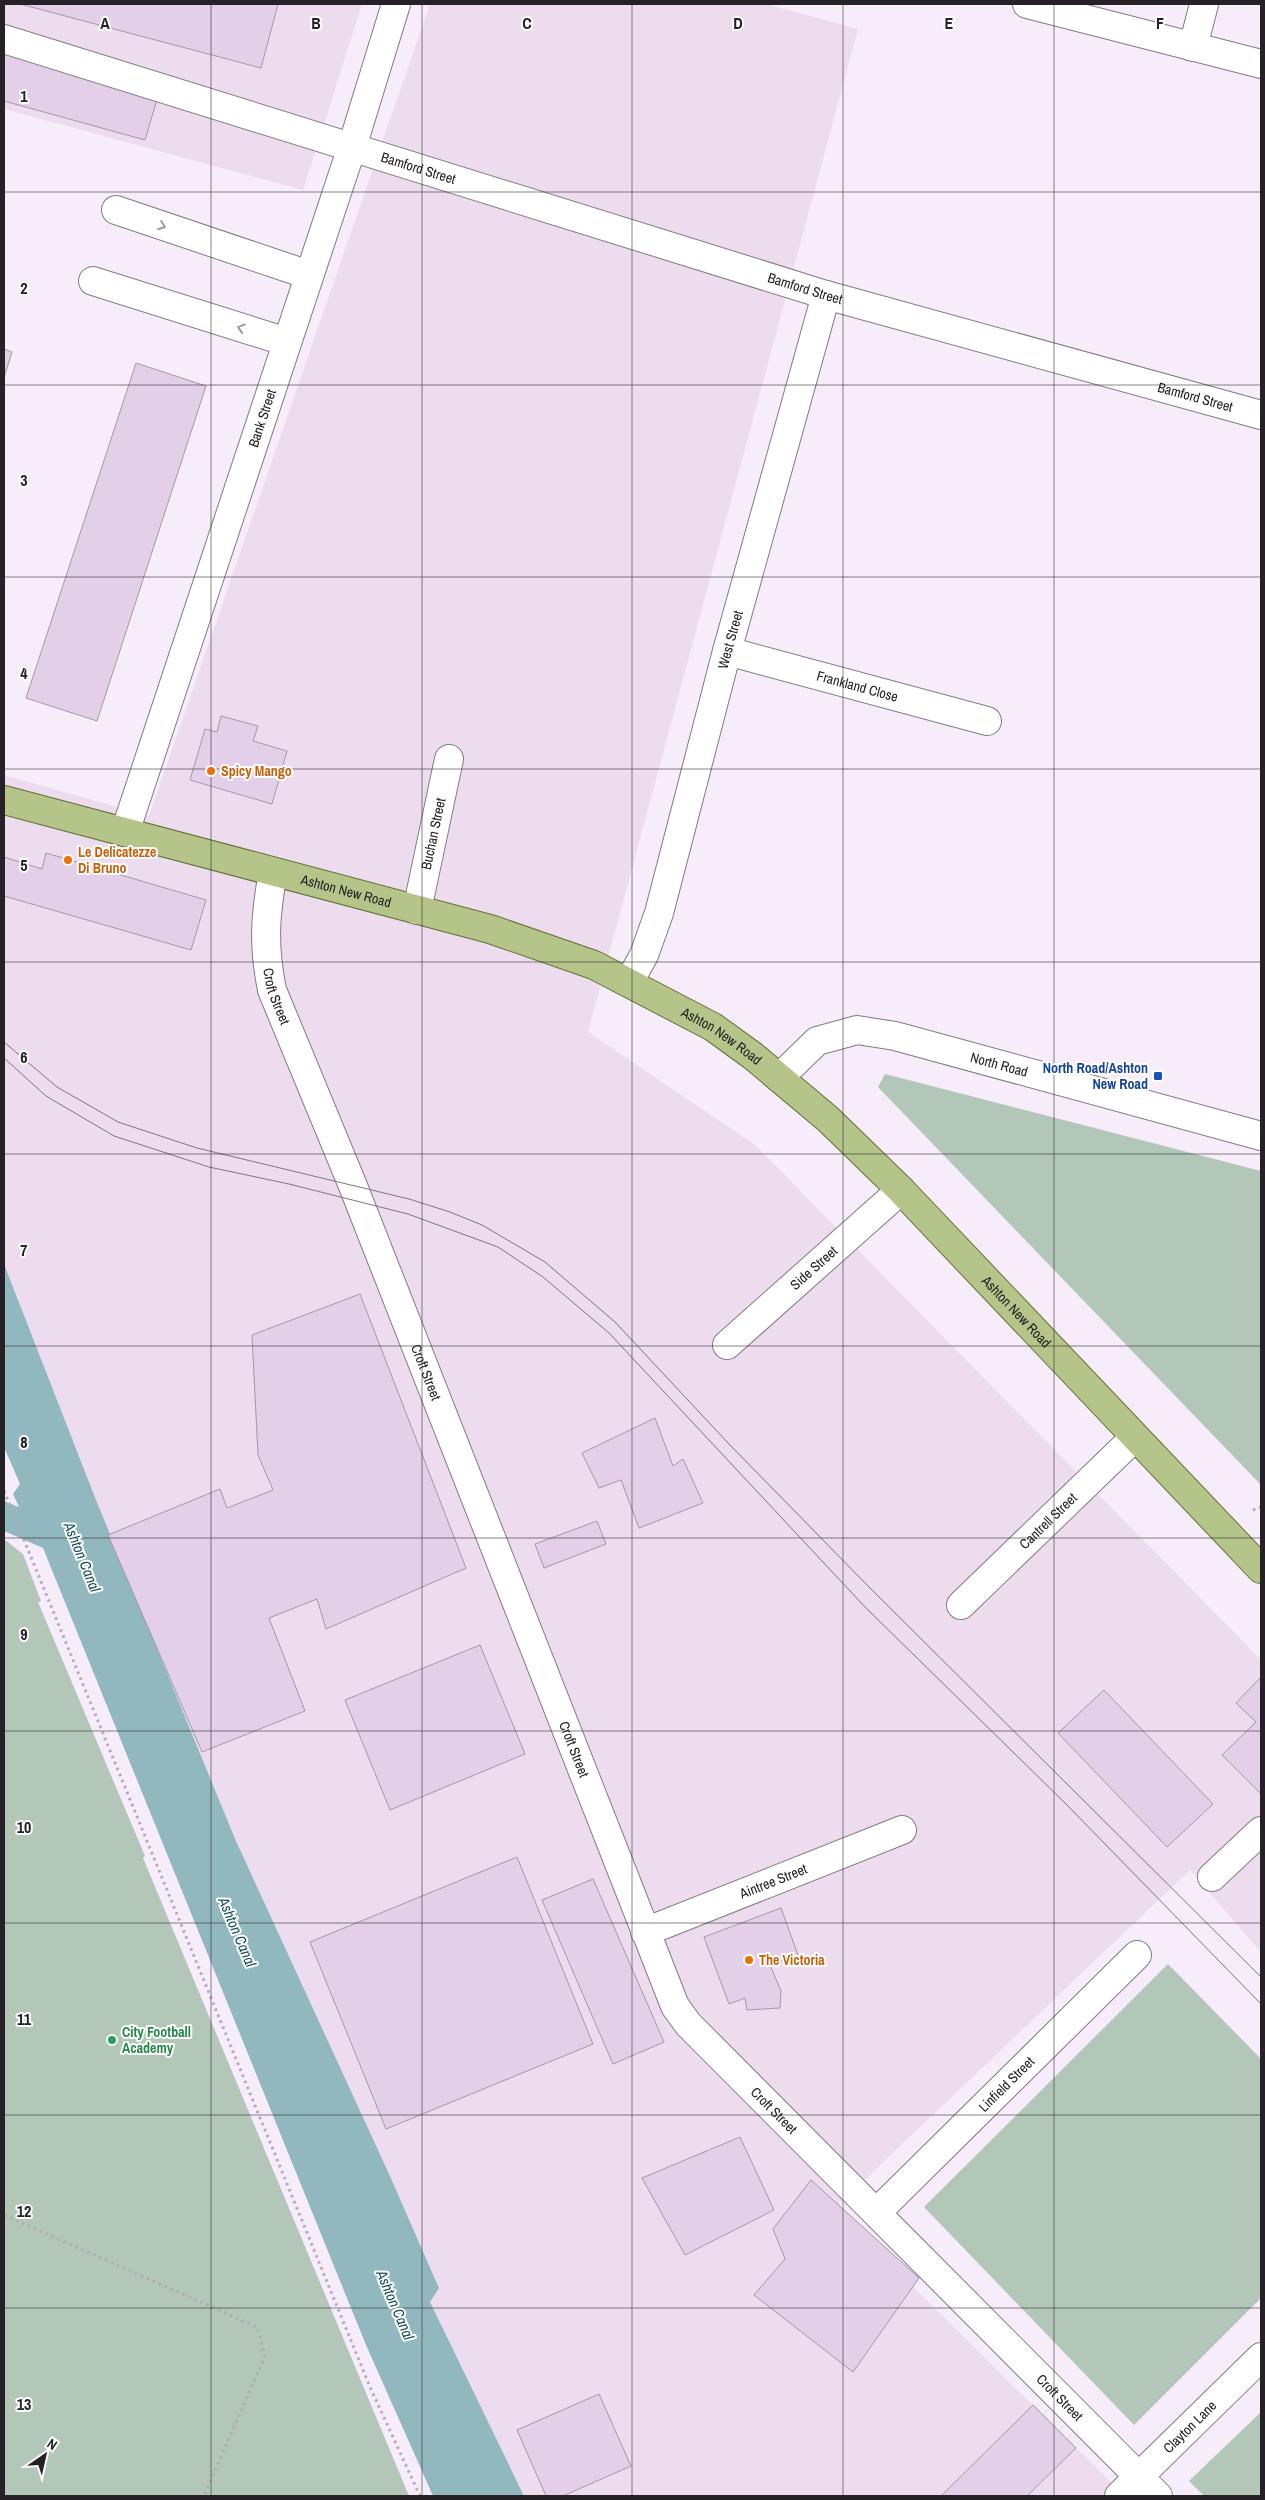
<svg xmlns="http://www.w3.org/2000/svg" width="1265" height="2500" viewBox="0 0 1265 2500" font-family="'Archivo Narrow',sans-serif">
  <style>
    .industrial { fill: #eddcee }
    .green { fill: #b2c7b8 }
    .water { fill: #92b8bf }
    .building { fill: #e4cfe9; stroke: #a299a4 }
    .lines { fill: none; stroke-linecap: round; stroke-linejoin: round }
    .minor-casing { stroke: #847a86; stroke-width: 30 }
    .major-casing { stroke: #627233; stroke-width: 30 }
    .path { stroke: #b4abb6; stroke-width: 3; stroke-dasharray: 2.5 4; stroke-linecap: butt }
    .minor { stroke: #fff; stroke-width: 28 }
    .major { stroke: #b5c489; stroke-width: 28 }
    .tram { stroke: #7c757e; stroke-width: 1 }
    .oneway { stroke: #9d9b9d }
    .grid { fill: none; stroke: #252126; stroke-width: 1; stroke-opacity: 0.55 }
    .food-dot { fill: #e8710a; stroke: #fefefe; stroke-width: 2 }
    .transit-dot { fill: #1a4fb4; stroke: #fefefe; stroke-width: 2 }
    .leisure-dot { fill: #2e9e5b; stroke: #fefefe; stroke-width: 2 }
    .labels { text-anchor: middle; stroke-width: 4; stroke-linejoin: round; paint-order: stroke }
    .street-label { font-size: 14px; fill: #252126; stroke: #fefefe }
    .food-label { font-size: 14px; font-weight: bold; fill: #c56008; stroke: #fefefe; text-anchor: start }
    .transit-label { font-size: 14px; font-weight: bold; fill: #164399; stroke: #fefefe; text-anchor: end }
    .leisure-label { font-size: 14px; font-weight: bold; fill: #27864d; stroke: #fefefe; text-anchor: start }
    .water-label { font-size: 15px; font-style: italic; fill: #174d57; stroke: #fefefe }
    .grid-label { font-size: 16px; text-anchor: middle; font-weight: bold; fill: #252126; stroke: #fefefe; stroke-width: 4; stroke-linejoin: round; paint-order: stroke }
  </style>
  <rect width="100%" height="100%" fill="#f7ecf9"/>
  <!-- industrial -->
  <g class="industrial">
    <polygon points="4,4 362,4 303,190 4,109"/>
    <polygon points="430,4 766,4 858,29 588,1032 755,1145 1261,1660 1261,1952 1190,1870 834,2209 1125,2496 524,2496 429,2302 439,2287 390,2176 236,1841 96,1500 4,1264 4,775 149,816"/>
  </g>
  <!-- green -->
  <g class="green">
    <polygon points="885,1074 1261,1171 1261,1485 878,1087"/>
    <polygon points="4,1539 23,1554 41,1601 38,1602 145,1856 143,1858 409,2496 4,2496"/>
    <polygon points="1168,1964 1261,2059 1261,2298 1134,2425 924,2207"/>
    <polygon points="1261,2412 1261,2496 1204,2496 1189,2481"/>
  </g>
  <!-- water -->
  <polygon class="water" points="4,1264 96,1500 236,1841 390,2176 439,2288 430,2302 524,2496 433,2496 366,2345 43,1548 4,1531 4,1501 19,1507 13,1494 20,1484 4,1447"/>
  <!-- building -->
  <g class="building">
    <polygon points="20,4 278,4 261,68"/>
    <polygon points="4,53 158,96 145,140 4,101"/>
    <polygon points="4,349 12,352 4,378"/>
    <polygon points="136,363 206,386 97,721 26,698"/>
    <polygon points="221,716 258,726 253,741 287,751 272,804 190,780 205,729 217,732"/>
    <polygon points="46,853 206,900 191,950 4,896 4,857 42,869"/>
    <polygon points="360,1294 466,1568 326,1629 317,1599 269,1618 305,1711 202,1752 108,1535 220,1489 227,1508 273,1490 258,1455 252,1335"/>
    <polygon points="655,1418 673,1466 683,1459 703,1503 639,1528 621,1480 599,1488 582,1453"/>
    <polygon points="597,1521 606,1544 544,1568 535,1544"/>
    <polygon points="480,1645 525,1754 390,1810 345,1700"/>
    <polygon points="1261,1677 1261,1794 1222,1755 1256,1722 1236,1703"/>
    <polygon points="1104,1690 1213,1804 1167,1847 1058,1733"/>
    <polygon points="517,1857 593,2044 386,2129 310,1942"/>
    <polygon points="593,1879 664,2042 613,2064 542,1900"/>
    <polygon points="781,1908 798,1955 770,1965 781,1991 780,2008 747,2010 745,1998 729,2004 704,1937"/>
    <polygon points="740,2137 774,2210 685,2255 642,2178"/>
    <polygon points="811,2180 919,2278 853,2372 754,2295 785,2259 773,2229"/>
    <polygon points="599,2394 631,2466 563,2496 546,2496 517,2430"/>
    <polygon points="1033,2405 1076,2448 1027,2496 941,2496"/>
  </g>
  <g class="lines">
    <!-- minor casing -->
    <g class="minor-casing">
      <g id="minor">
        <polyline points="1027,4 1261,64"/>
        <path id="s1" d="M4,39L826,295L1261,415"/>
        <polyline points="1193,47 1204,4"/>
        <polyline points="116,210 309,275"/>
        <polyline points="93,281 287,342"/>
        <path id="s2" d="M727,651L987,721"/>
        <path id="s3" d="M125,832L352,147L396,4"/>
        <path id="s4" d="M273,872C265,917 263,945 272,990L353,1186L675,2006L688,2024L1158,2496"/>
        <path id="s5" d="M417,910L449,759"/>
        <path id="s6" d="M629,982L644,955L659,913L727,651L826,295"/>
        <path id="s7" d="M779,1078L817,1041L857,1030L895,1036L1261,1136"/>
        <path id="s8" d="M727,1345L901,1190"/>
        <path id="s9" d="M961,1605L1135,1437"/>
        <polyline points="1212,1877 1261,1831"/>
        <path id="s10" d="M645,1932L902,1830"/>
        <path id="s11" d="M877,2212L1137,1955"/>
        <path id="s12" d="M1119,2496L1261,2357"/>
      </g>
    </g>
    <!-- major casing -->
    <g class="major-casing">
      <g id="major">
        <path id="s13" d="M4,800L490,929L594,965L713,1027L753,1056L828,1119L901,1190L1261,1569"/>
      </g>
    </g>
    <!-- path -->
    <g class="path">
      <polyline points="4,1491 370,2387 420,2496"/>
      <polyline points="1253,1510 1261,1507"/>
      <polyline points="4,2215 257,2327 265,2356 204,2496"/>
    </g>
    <!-- minor -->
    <use href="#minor" class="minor"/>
    <!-- major -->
    <use href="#major" class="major"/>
    <!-- tram -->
    <g class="tram">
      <polyline points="4,1042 57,1087 118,1122 197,1148 409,1199 450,1212 482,1225 545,1262 615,1322 729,1444 869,1587 1261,1977"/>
      <polyline points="4,1058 46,1096 114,1136 209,1167 289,1184 408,1214 498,1247 543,1277 609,1333 865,1607 1066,1804 1261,2004"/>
    </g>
  </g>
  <!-- one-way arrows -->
  <defs><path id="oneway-chevron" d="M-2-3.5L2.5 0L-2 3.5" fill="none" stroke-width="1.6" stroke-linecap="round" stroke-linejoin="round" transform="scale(1.25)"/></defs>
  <g class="oneway">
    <use href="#oneway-chevron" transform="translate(162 226) rotate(20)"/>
    <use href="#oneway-chevron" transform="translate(241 328) rotate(-163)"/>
  </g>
  <!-- grid -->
  <path class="grid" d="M211,4V2496M422,4V2496M632,4V2496M843,4V2496M1054,4V2496M4,192H1261M4,385H1261M4,577H1261M4,769H1261M4,962H1261M4,1154H1261M4,1346H1261M4,1538H1261M4,1731H1261M4,1923H1261M4,2115H1261M4,2308H1261"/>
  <!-- markers -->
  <g class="food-dot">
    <circle cx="211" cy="771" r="5"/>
    <circle cx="68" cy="860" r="5"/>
    <circle cx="749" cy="1960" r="5"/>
  </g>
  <rect class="transit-dot" x="1153" y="1071" width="10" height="10" rx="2.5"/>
  <circle class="leisure-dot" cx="112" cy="2040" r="5"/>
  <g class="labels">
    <!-- street labels -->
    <g class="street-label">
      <text dy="5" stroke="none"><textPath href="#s1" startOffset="434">Bamford Street</textPath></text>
      <text dy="5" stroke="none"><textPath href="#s1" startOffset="839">Bamford Street</textPath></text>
      <text dy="5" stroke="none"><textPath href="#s1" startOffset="1244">Bamford Street</textPath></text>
      <text dy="5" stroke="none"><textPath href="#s3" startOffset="436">Bank Street</textPath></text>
      <text dy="5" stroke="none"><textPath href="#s6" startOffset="358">West Street</textPath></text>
      <text dy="5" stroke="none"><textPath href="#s2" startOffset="135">Frankland Close</textPath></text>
      <text dy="5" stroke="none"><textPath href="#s5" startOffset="78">Buchan Street</textPath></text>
      <text dy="5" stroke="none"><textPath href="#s13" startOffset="354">Ashton New Road</textPath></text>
      <text dy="5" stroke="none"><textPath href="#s4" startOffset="126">Croft Street</textPath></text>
      <text dy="5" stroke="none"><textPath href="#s13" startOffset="759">Ashton New Road</textPath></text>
      <text dy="5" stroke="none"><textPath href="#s7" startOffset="241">North Road</textPath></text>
      <text dy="5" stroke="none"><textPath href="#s8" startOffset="116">Side Street</textPath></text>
      <text dy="5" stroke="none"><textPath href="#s13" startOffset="1164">Ashton New Road</textPath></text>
      <text dy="5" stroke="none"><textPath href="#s4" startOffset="531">Croft Street</textPath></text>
      <text dy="5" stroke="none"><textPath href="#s9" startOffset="121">Cantrell Street</textPath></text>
      <text dy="5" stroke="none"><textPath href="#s4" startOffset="936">Croft Street</textPath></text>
      <text dy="5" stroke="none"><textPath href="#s10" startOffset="138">Aintree Street</textPath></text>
      <text dy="5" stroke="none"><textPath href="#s11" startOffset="182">Linfield Street</textPath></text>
      <text dy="5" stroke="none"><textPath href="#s4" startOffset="1356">Croft Street</textPath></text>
      <text dy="5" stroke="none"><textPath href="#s4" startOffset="1761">Croft Street</textPath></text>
      <text dy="5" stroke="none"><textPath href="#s12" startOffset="99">Clayton Lane</textPath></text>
    </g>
    <!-- food labels -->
    <g class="food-label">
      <text x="221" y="776">Spicy Mango</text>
      <text x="78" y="857">Le Delicatezze<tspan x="78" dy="16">Di Bruno</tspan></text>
      <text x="759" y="1965">The Victoria</text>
    </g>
    <!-- transit labels -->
    <g class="transit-label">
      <text x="1148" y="1073">North Road/Ashton<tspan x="1148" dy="16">New Road</tspan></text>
    </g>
    <!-- leisure labels -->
    <g class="leisure-label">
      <text x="122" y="2037">City Football<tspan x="122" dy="16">Academy</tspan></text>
    </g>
    <!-- water labels -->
    <g class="water-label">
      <text transform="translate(82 1557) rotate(68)" y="5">Ashton Canal</text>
      <text transform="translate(237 1932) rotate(67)" y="5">Ashton Canal</text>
      <text transform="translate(395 2305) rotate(67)" y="5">Ashton Canal</text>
    </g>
  </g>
  <g class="grid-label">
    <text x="105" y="29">A</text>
    <text x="316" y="29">B</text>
    <text x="527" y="29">C</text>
    <text x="738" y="29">D</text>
    <text x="949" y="29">E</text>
    <text x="1160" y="29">F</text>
    <text x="24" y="102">1</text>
    <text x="24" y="294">2</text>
    <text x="24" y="486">3</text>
    <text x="24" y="679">4</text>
    <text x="24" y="871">5</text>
    <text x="24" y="1063">6</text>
    <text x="24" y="1256">7</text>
    <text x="24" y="1448">8</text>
    <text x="24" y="1640">9</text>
    <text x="24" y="1833">10</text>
    <text x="24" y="2025">11</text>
    <text x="24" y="2217">12</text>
    <text x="24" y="2410">13</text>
  </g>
  <!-- border -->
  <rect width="1265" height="2500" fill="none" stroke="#252126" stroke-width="10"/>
  <!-- north arrow -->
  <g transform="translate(45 2455) rotate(34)" stroke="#fefefe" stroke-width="4" paint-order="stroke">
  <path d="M0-4L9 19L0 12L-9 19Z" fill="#252126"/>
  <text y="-8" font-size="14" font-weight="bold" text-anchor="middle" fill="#252126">N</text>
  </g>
</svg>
